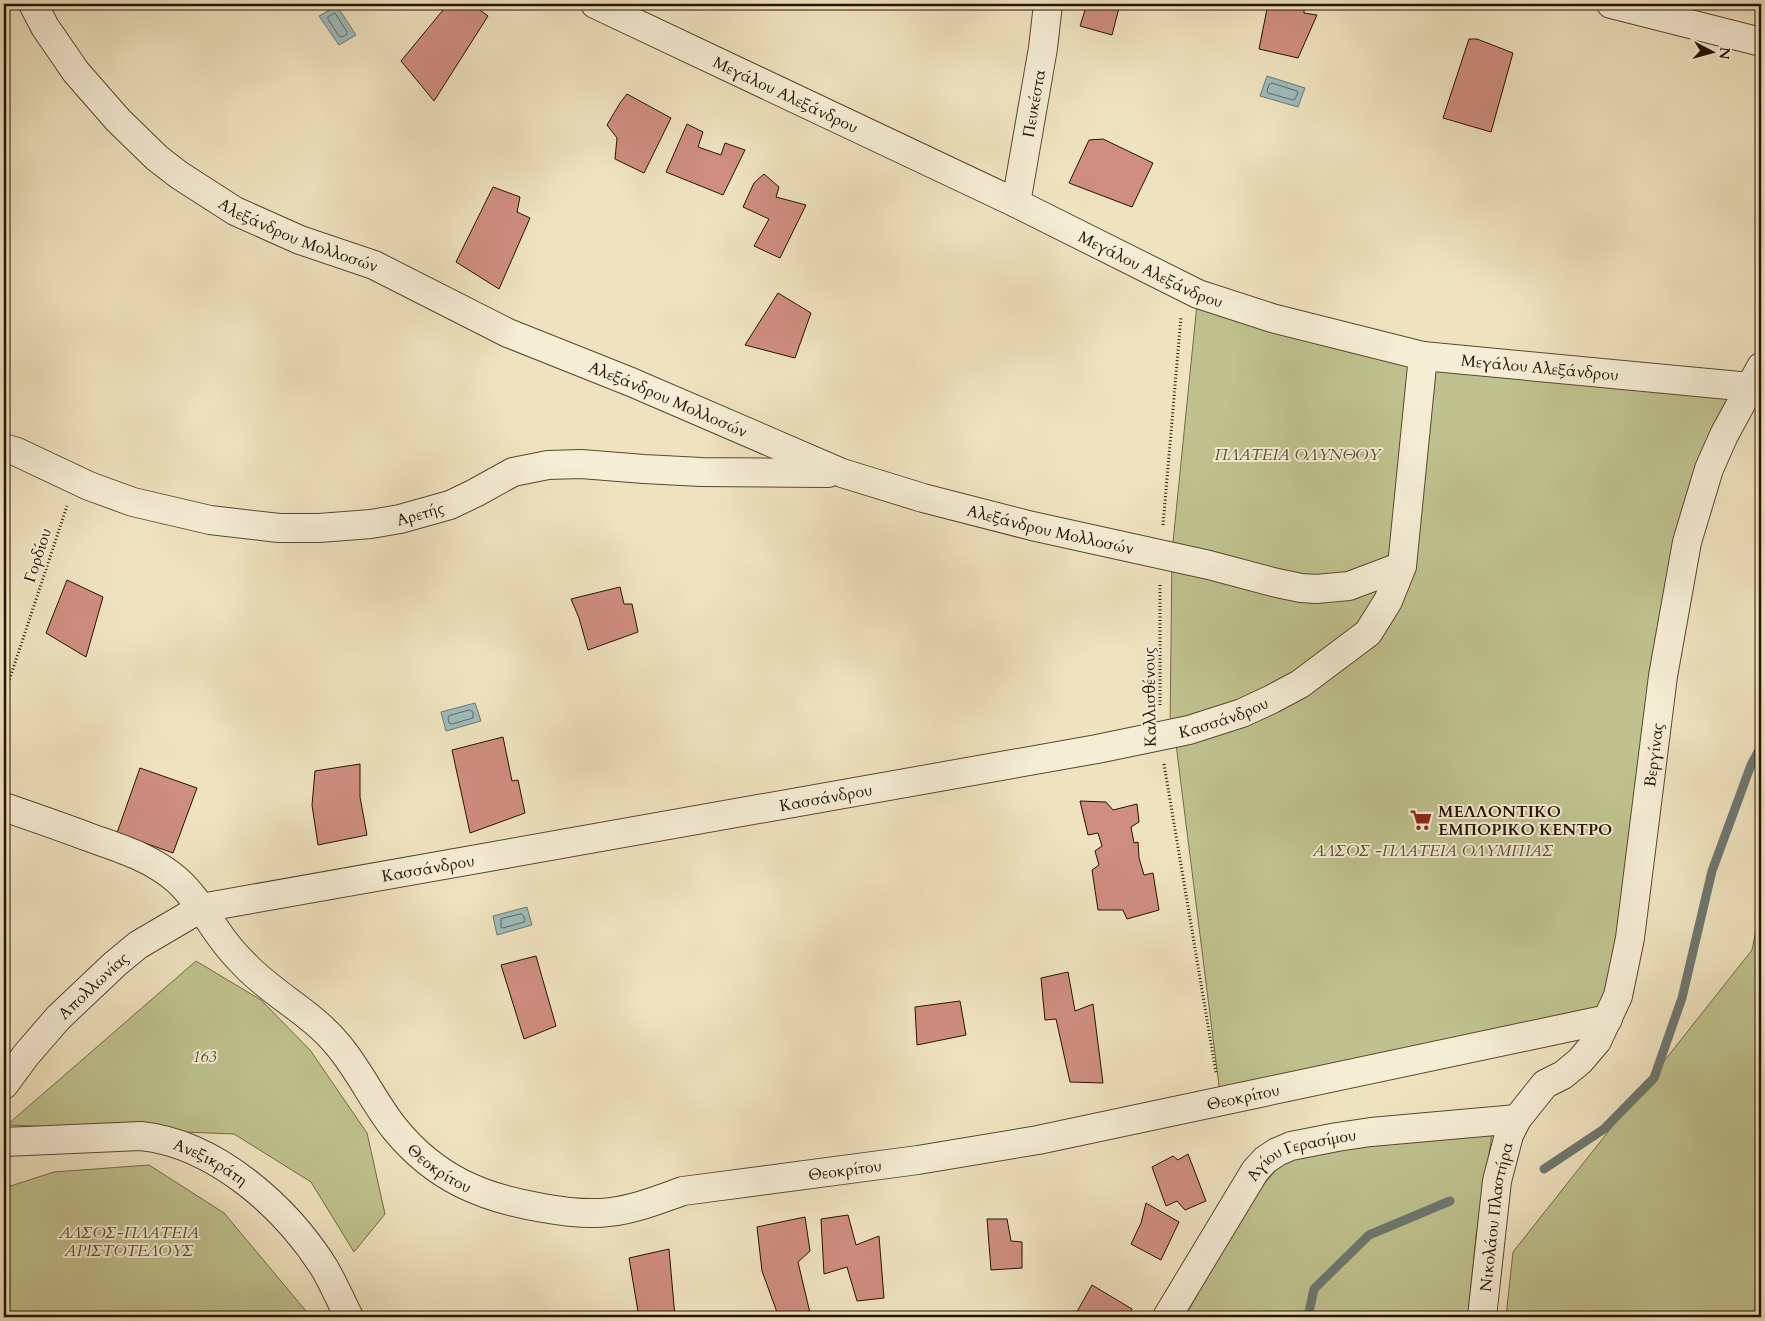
<svg xmlns="http://www.w3.org/2000/svg" width="1765" height="1321" viewBox="0 0 1765 1321" font-family="Cardo,serif">
  <style>
    .green { fill: #bfc28e; stroke: #726a47 }
    .water { fill: #9ebbbc; stroke: #6e7871 }
    .lines { fill: none; stroke-linecap: round; stroke-linejoin: round }
    .shore { stroke: #62675e; stroke-width: 1 }
    .stream { stroke: #6e7871; stroke-width: 9 }
    .building { fill: #cf8e80; stroke: #251300 }
    .minor-casing { stroke: #584730; stroke-width: 30 }
    .path { stroke: #251300; stroke-width: 3; stroke-dasharray: 1 2.5; stroke-linecap: butt }
    .minor { stroke: #f5edd5; stroke-width: 28 }
    .labels { text-anchor: middle; stroke-width: 4; stroke-linejoin: round; paint-order: stroke }
    .street-label { font-size: 16px; fill: #251300; stroke: #f5edd5 }
    .park-label { font-size: 16px; font-style: italic; fill: #5b5032; stroke: #f5edd5 }
    .poi-label { font-size: 16px; font-weight: bold; fill: #251300; stroke: #f5edd5; text-anchor: start }
  </style>
  <rect width="100%" height="100%" fill="#efe3bf"/>
  <filter id="stains"><feTurbulence type="fractalNoise" baseFrequency=".004" numOctaves="4"/><feColorMatrix values="0 0 0 0 .2 0 0 0 0 .09 0 0 0 0 .02 0 0 0 .5 -.17"/></filter>
  <radialGradient id="worn" r=".72"><stop offset=".6" stop-color="#630" stop-opacity="0"/><stop offset="1" stop-color="#630" stop-opacity=".3"/></radialGradient>
  <!-- green -->
  <g class="green">
    <polygon points="1198,294 1436,358 1750,387 1713,446 1608,1019 1221,1102 1176,744 1272,699 1170,732 1172,552"/>
    <polygon points="1761,905 1761,1317 1506,1317 1513,1252 1752,950"/>
    <polygon points="196,961 261,1000 310,1050 367,1133 385,1214 354,1252 311,1182 234,1134 7,1125"/>
    <polygon points="1492,1135 1476,1236 1468,1317 1185,1317 1231,1234 1264,1184 1284,1161 1368,1140"/>
    <polygon points="149,1165 224,1213 311,1317 4,1317 4,1188 54,1172"/>
  </g>
  <!-- water -->
  <g class="water">
    <polygon points="337,6 356,35 339,45 319,16"/>
    <polygon points="1267,76 1305,88 1298,107 1260,96"/>
    <polygon points="475,703 481,721 446,731 441,712"/>
    <polygon points="527,907 532,925 497,935 493,916"/>
  </g>
  <g class="lines">
    <!-- shore -->
    <g class="shore">
      <polygon points="335,13 347,32 347,34 342,37 339,36 328,19 328,17"/>
      <polygon points="1272,83 1297,91 1298,93 1295,99 1293,100 1268,93 1267,91 1269,85"/>
      <polygon points="470,710 473,712 473,718 452,724 449,723 448,718 449,716"/>
      <polygon points="522,914 525,919 524,922 503,928 501,927 501,919"/>
    </g>
    <!-- stream -->
    <g class="stream">
      <polyline points="1544,1169 1604,1129 1654,1078 1682,998 1712,871 1751,765 1761,746"/>
      <polyline points="1308,1317 1314,1289 1369,1235 1450,1201"/>
    </g>
  </g>
  <!-- building -->
  <g class="building">
    <polygon points="448,4 472,4 488,16 434,101 401,61"/>
    <polygon points="1087,4 1120,4 1112,35 1080,26"/>
    <polygon points="1268,4 1304,4 1304,13 1317,15 1298,58 1259,49"/>
    <polygon points="1469,39 1477,39 1513,53 1491,132 1443,118"/>
    <polygon points="627,94 671,118 644,173 615,159 617,138 607,125 620,103"/>
    <polygon points="687,124 703,132 698,147 721,155 725,143 745,150 723,195 666,172"/>
    <polygon points="1103,139 1153,163 1132,207 1069,183 1089,140"/>
    <polygon points="764,174 779,187 776,197 806,205 780,258 754,246 769,219 743,207 754,183"/>
    <polygon points="493,187 520,197 517,212 530,218 499,289 456,262"/>
    <polygon points="778,293 811,313 795,358 745,345"/>
    <polygon points="67,580 103,597 86,657 46,633"/>
    <polygon points="620,587 624,604 632,604 638,632 588,650 579,618 571,599"/>
    <polygon points="503,737 512,781 518,780 525,813 470,833 452,750"/>
    <polygon points="360,764 360,797 367,835 318,845 312,805 315,771"/>
    <polygon points="140,768 197,788 173,853 117,833"/>
    <polygon points="1080,801 1106,802 1113,810 1137,804 1139,822 1131,827 1134,843 1138,842 1139,858 1144,875 1153,873 1159,910 1127,919 1123,910 1098,910 1092,870 1099,865 1095,851 1102,846 1098,833 1088,835"/>
    <polygon points="536,956 556,1026 524,1039 501,965"/>
    <polygon points="1068,972 1075,1011 1093,1004 1103,1083 1070,1082 1056,1019 1045,1020 1041,978"/>
    <polygon points="960,1001 966,1035 917,1045 915,1007"/>
    <polygon points="1188,1154 1206,1201 1185,1210 1177,1201 1166,1206 1152,1167 1173,1156 1178,1160"/>
    <polygon points="1146,1203 1179,1222 1161,1260 1131,1244 1141,1223"/>
    <polygon points="848,1215 856,1245 879,1236 884,1298 857,1301 847,1267 824,1274 821,1219"/>
    <polygon points="805,1217 810,1251 798,1262 810,1313 778,1315 762,1271 757,1227"/>
    <polygon points="987,1219 1007,1219 1011,1241 1022,1242 1022,1268 991,1270"/>
    <polygon points="669,1249 675,1317 639,1317 629,1258"/>
    <polygon points="1092,1285 1132,1309 1128,1317 1074,1317"/>
  </g>
  <g class="lines">
    <!-- minor casing -->
    <g class="minor-casing">
      <g id="minor">
        <path id="s1" d="M33,4L45,27L76,72L118,120L157,158L179,175L235,211L300,240L374,265L508,333L631,382L842,473L923,498L1032,526L1209,565L1277,583L1301,588L1316,589L1349,586L1402,566"/>
        <path id="s2" d="M595,4L1016,203L1198,294L1272,318L1423,356L1750,387"/>
        <polyline points="1611,4 1761,42"/>
        <path id="s3" d="M1016,203L1043,48L1048,4"/>
        <path id="s4" d="M4,448L17,452L89,486L133,502L210,520L279,528H319L371,524L400,519L450,505L475,493L513,472L548,465L581,464L644,469L701,472L828,473"/>
        <path id="s5" d="M4,807C33,817 62,827 91,838C122,849 152,858 177,880C195,896 207,918 221,937C228,947 237,957 246,966C274,995 312,1013 338,1045C360,1071 374,1103 395,1129C435,1178 482,1198 543,1208C565,1212 588,1215 610,1212C636,1209 660,1199 683,1191L918,1160L1038,1140L1608,1019"/>
        <path id="s6" d="M4,1085L26,1055L58,1018L115,964L138,945L201,908L1097,749L1189,730L1242,713L1272,699L1300,684L1368,633L1388,601L1402,566L1423,356"/>
        <path id="s7" d="M4,1142L141,1136C216,1144 286,1207 325,1269C334,1285 341,1301 349,1317"/>
        <path id="s8" d="M1167,1317L1255,1171L1265,1160L1277,1152L1291,1146L1337,1137L1371,1132L1517,1119"/>
        <path id="s9" d="M1482,1317L1497,1181L1509,1135L1517,1119L1545,1084L1563,1075L1580,1061L1597,1041L1618,996L1630,938L1663,676L1687,542L1709,469L1724,435L1761,367"/>
      </g>
    </g>
    <!-- path -->
    <g class="path">
      <polyline points="1163,525 1181,317"/>
      <polyline points="4,696 67,506"/>
      <polyline points="1160,705 1160,584"/>
      <polyline points="1164,764 1216,1073"/>
    </g>
    <!-- minor -->
    <use href="#minor" class="minor"/>
  </g>
  <!-- icons -->
  <defs>
    <g id="supermarket-bare" transform="scale(1.725)"><path d="M-6-5.5h2.5l.6 2H6L4.5 2H-2.5L-4.4-4H-6ZM-1.5 3.2a1.3 1.3 0 1 0 .1 0ZM3 3.2a1.3 1.3 0 1 0 .1 0Z" fill="#8f2418" stroke="#f5edd5" stroke-width="2.5" paint-order="stroke"/></g>
  </defs>
  <g fill-rule="evenodd">
    <use href="#supermarket-bare" x="1421" y="820"/>
  </g>
  <g class="labels">
    <!-- street labels -->
    <g class="street-label">
      <text dy="6" stroke="none"><textPath href="#s2" startOffset="211">Μεγάλου Αλεξάνδρου</textPath></text>
      <text dy="6" stroke="none"><textPath href="#s3" startOffset="101">Πευκέστα</textPath></text>
      <text dy="6" stroke="none"><textPath href="#s1" startOffset="361">Αλεξάνδρου Μολλοσών</textPath></text>
      <text dy="6" stroke="none"><textPath href="#s2" startOffset="616">Μεγάλου Αλεξάνδρου</textPath></text>
      <text dy="6" stroke="none"><textPath href="#s2" startOffset="1020">Μεγάλου Αλεξάνδρου</textPath></text>
      <text dy="6" stroke="none"><textPath href="#s1" startOffset="766">Αλεξάνδρου Μολλοσών</textPath></text>
      <text dy="6" stroke="none"><textPath href="#s4" startOffset="431">Αρετής</textPath></text>
      <text dy="6" stroke="none"><textPath href="#s1" startOffset="1171">Αλεξάνδρου Μολλοσών</textPath></text>
      <text transform="translate(37 555) rotate(-72)" y="6">Γορδίου</text>
      <text transform="translate(1149 697) rotate(-91)" y="6">Καλλισθένους</text>
      <text dy="6" stroke="none"><textPath href="#s6" startOffset="1308">Κασσάνδρου</textPath></text>
      <text dy="6" stroke="none"><textPath href="#s9" startOffset="609">Βεργίνας</textPath></text>
      <text dy="6" stroke="none"><textPath href="#s6" startOffset="902">Κασσάνδρου</textPath></text>
      <text dy="6" stroke="none"><textPath href="#s6" startOffset="498">Κασσάνδρου</textPath></text>
      <text dy="6" stroke="none"><textPath href="#s6" startOffset="134">Απολλωνίας</textPath></text>
      <text dy="6" stroke="none"><textPath href="#s5" startOffset="1406">Θεοκρίτου</textPath></text>
      <text dy="6" stroke="none"><textPath href="#s8" startOffset="221">Αγίου Γερασίμου</textPath></text>
      <text dy="6" stroke="none"><textPath href="#s7" startOffset="212">Ανεξικράτη</textPath></text>
      <text dy="6" stroke="none"><textPath href="#s5" startOffset="582">Θεοκρίτου</textPath></text>
      <text dy="6" stroke="none"><textPath href="#s5" startOffset="1001">Θεοκρίτου</textPath></text>
      <text dy="6" stroke="none"><textPath href="#s9" startOffset="101">Νικολάου Πλαστήρα</textPath></text>
    </g>
    <!-- park labels -->
    <g class="park-label">
      <text x="1297" y="460">ΠΛΑΤΕΙΑ ΟΛΥΝΘΟΥ</text>
      <text x="1433" y="856">ΑΛΣΟΣ -ΠΛΑΤΕΙΑ ΟΛΥΜΠΙΑΣ</text>
      <text x="204" y="1062">163</text>
      <text x="129" y="1238">ΑΛΣΟΣ-ΠΛΑΤΕΙΑ<tspan x="129" dy="18">ΑΡΙΣΤΟΤΕΛΟΥΣ</tspan></text>
    </g>
    <!-- poi labels -->
    <g class="poi-label">
      <text x="1438" y="817">ΜΕΛΛΟΝΤΙΚΟ<tspan x="1438" dy="18">ΕΜΠΟΡΙΚΟ ΚΕΝΤΡΟ</tspan></text>
    </g>
  </g>
  <!-- margin -->
  <rect width="1765" height="1321" fill="none" stroke="#efe3bf" stroke-width="20"/>
  <rect x="5" y="5" width="1755" height="1311" fill="none" stroke="#251300" stroke-width="2.5"/>
  <rect x="10" y="10" width="1745" height="1301" fill="none" stroke="#251300"/>
  <!-- north arrow -->
  <g transform="translate(1712 52) rotate(96)" stroke="#f5edd5" stroke-width="4" paint-order="stroke">
  <path d="M0-4L9 19L0 12L-9 19Z" fill="#251300"/>
  <text y="-8" font-size="14" font-weight="bold" text-anchor="middle" fill="#251300">N</text>
  </g>
  <rect width="100%" height="100%" filter="url(#stains)"/>
  <rect width="100%" height="100%" fill="url(#worn)"/>
</svg>
